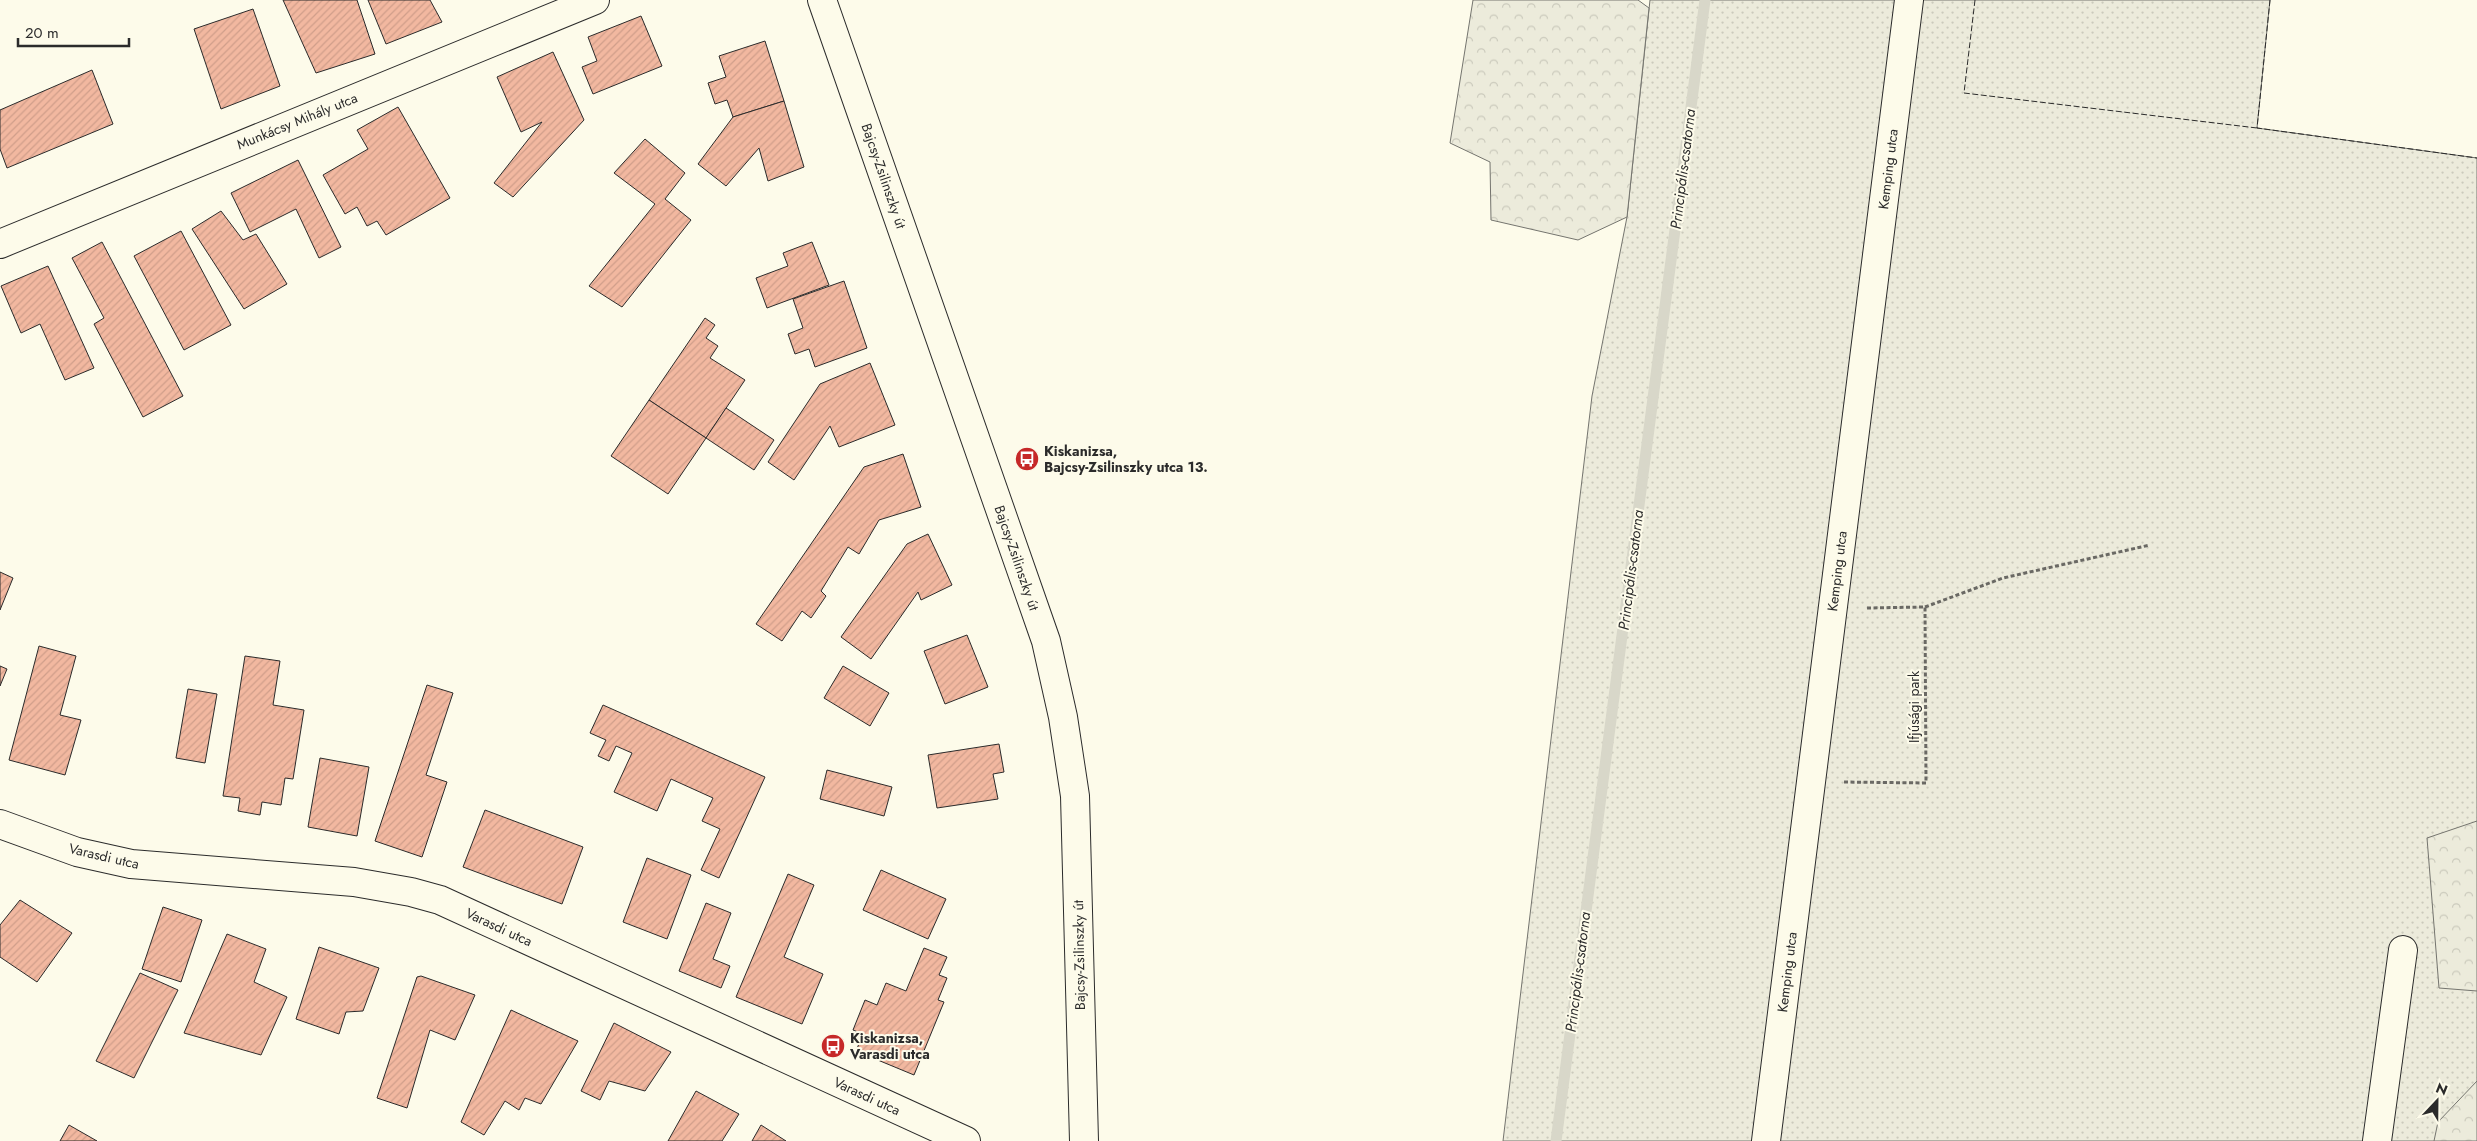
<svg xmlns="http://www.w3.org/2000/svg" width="2477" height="1141" viewBox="0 0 2477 1141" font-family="Jost,sans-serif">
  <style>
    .grass { fill: url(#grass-dots); stroke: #74746e }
    .forest { fill: url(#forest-crowns); stroke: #74746e }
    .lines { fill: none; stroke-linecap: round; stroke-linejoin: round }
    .stream { stroke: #d8d7c9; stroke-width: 11 }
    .building { fill: url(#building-hatch); stroke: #2b2b2b }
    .street-casing { stroke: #2b2b2b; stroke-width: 30 }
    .secondary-casing { stroke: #2b2b2b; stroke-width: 30 }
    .path { stroke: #6a6964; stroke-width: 3; stroke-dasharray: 4 2.5; stroke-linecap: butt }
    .street { stroke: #fdfbea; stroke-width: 28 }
    .secondary { stroke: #fdfbea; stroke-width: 28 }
    .fence { stroke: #2b2b2b; stroke-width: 1; stroke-dasharray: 6 2.5; stroke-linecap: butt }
    .labels { text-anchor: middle; stroke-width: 4; stroke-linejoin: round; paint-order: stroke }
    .street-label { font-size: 14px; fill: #2b2b2b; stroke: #fdfbea }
    .poi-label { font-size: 14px; font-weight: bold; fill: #2b2b2b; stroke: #fdfbea; text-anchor: start }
    .water-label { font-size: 15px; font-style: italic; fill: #2b2b2b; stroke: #fdfbea }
  </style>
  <defs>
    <pattern id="grass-dots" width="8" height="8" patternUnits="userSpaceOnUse" patternTransform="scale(1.25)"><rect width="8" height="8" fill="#ecebdb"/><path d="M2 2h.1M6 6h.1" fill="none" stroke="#cbcabc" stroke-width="1.8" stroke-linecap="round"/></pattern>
    <pattern id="forest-crowns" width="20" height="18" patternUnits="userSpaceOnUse" patternTransform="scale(1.25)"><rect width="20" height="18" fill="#ecebdb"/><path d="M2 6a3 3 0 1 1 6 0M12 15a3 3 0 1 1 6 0" fill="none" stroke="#cbcabc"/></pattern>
    <pattern id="building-hatch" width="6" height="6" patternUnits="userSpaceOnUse" patternTransform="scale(1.25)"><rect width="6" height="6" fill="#f2b8a0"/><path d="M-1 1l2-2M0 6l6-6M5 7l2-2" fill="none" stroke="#d09e8a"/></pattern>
  </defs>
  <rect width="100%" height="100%" fill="#fdfbea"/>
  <!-- grass -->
  <polygon class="grass" points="1650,0 2270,0 2257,128 2477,158 2477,1141 1503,1141 1592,396 1627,217"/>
  <!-- forest -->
  <g class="forest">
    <polygon points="1473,0 1638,0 1649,8 1627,217 1578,240 1491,220 1490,162 1450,143"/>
    <polygon points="2477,821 2477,991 2439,988 2427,838"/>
    <polygon points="2477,1081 2477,1141 2434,1141 2438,1122"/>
  </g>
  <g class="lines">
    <!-- stream -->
    <polyline class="stream" points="1556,1141 1705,0"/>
  </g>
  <!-- building -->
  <g class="building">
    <polygon points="283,0 357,0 375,54 316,73"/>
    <polygon points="368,0 430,0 442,22 386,44"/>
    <polygon points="253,9 280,86 221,109 194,29"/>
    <polygon points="641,16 662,66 593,94 582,67 597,61 588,37"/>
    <polygon points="765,41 784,101 733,117 727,100 715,104 708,83 726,77 719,56"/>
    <polygon points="553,52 584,120 513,197 494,183 542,122 521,132 497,77"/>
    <polygon points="92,70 113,124 7,168 0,149 0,110"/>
    <polygon points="784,101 804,167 768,181 759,148 726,186 698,164 733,117"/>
    <polygon points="398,107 450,198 386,235 377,221 367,226 357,207 345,214 323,175 368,149 357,130"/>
    <polygon points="645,139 685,173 665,199 691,220 622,307 589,286 655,204 614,173"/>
    <polygon points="298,160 341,247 319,258 296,209 250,232 231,193"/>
    <polygon points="221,211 243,240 256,234 287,284 244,309 192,229"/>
    <polygon points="181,231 231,325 184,350 134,256"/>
    <polygon points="102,242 183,396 143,417 94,324 104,318 72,258"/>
    <polygon points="812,242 829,285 767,308 756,278 788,266 783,253"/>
    <polygon points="48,266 94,368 65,380 40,324 21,333 1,286"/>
    <polygon points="844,281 867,348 815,367 809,349 795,354 788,334 803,328 793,299"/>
    <polygon points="705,318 715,325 706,338 718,346 710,358 745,380 706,438 649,400"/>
    <polygon points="870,363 895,425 839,447 830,426 794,480 768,462 820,384"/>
    <polygon points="649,400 706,438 668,494 611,456"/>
    <polygon points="726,408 774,440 754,470 706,438"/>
    <polygon points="903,454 921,507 879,520 859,554 848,547 821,591 826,596 811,618 802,611 782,641 756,624 864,467"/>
    <polygon points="928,534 952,585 921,600 918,592 871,659 841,637 907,544"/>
    <polygon points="0,572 13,578 0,610"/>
    <polygon points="967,635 988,687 945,704 924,651"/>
    <polygon points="39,646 76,656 60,715 81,720 65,775 9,760"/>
    <polygon points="245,656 280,661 273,705 304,710 293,779 285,778 281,805 262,802 260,815 238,811 240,798 223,796"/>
    <polygon points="0,666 7,669 0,686"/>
    <polygon points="843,666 889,693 870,726 824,698"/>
    <polygon points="427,685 453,693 426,775 447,782 422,857 375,841"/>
    <polygon points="188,689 217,694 205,763 176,758"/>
    <polygon points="603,705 765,777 719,878 701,870 720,829 702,821 713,798 671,779 657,811 614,792 632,753 616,746 609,761 598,756 606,740 590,733"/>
    <polygon points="999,744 1004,772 993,774 998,799 937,808 928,755"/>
    <polygon points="320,758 369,767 357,836 308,827"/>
    <polygon points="827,770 892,787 884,816 820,799"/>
    <polygon points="485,810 583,847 562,904 463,867"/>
    <polygon points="647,858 691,875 667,939 623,922"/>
    <polygon points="881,870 946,899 928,939 863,910"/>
    <polygon points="788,874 814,885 784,957 823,974 802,1024 736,997"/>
    <polygon points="20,900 72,933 37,982 0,957 0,925"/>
    <polygon points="706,903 731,913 713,959 730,966 721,988 679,971"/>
    <polygon points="163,907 202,920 181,982 142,969"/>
    <polygon points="227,934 266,949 254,982 287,997 261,1055 184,1033"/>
    <polygon points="319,947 379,968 363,1011 346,1012 339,1034 296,1019"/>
    <polygon points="924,948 947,957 939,975 947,978 938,1000 944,1002 914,1075 856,1051 863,1034 853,1030 865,1000 877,1005 886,983 906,991"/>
    <polygon points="140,973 178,990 134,1078 96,1061"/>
    <polygon points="421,976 475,995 455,1040 430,1030 407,1108 377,1098 417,977"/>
    <polygon points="511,1010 578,1041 541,1104 525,1098 519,1110 505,1101 484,1135 461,1122"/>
    <polygon points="614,1023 671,1052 645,1091 609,1081 600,1100 581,1091"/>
    <polygon points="696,1091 739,1114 722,1141 668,1141"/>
    <polygon points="69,1125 97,1141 60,1141"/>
    <polygon points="761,1125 786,1141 752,1141"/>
  </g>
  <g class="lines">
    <!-- street casing -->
    <g class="street-casing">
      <g id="street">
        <polyline points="0,244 595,0"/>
        <polyline points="0,824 77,852 131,864 354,882 411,892 440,900 966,1141"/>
        <polyline points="2377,1141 2403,950"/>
      </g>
    </g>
    <!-- secondary casing -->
    <g class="secondary-casing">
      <g id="secondary">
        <polyline points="822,0 1046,641 1063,717 1075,796 1084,1141"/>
        <polyline points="1766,1141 1909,0"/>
      </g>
    </g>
    <!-- path -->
    <g class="path">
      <polyline points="1925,607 2003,578 2150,545"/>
      <polyline points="1844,782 1926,783 1925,607 1867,608"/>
    </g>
    <!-- street -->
    <use href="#street" class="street"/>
    <!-- secondary -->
    <use href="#secondary" class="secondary"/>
    <!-- fence -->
    <g class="fence">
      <polyline points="1975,0 1964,93 2257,128"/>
      <polyline points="2270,0 2257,128 2477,158"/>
    </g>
  </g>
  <!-- icons -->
  <defs>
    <g id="bus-disc" transform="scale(1.25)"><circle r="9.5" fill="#c62828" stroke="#fdfbea"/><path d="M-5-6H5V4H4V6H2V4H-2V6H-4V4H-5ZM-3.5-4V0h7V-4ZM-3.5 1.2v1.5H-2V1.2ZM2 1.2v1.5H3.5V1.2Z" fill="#fff"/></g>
  </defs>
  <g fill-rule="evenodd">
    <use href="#bus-disc" x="1027" y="459"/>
    <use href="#bus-disc" x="833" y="1046"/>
  </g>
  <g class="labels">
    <!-- street labels -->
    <g class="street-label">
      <text transform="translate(297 121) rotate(-22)" y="5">Munkácsy Mihály utca</text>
      <text transform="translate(1888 169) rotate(-83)" y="5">Kemping utca</text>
      <text transform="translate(884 176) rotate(71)" y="5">Bajcsy-Zsilinszky út</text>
      <text transform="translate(1017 558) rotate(71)" y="5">Bajcsy-Zsilinszky út</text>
      <text transform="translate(1837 571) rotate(-83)" y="5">Kemping utca</text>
      <text transform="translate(1914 707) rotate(-90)" y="5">Ifjúsági park</text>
      <text transform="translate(104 856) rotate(13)" y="5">Varasdi utca</text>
      <text transform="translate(499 927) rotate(25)" y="5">Varasdi utca</text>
      <text transform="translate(1079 955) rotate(-91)" y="5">Bajcsy-Zsilinszky út</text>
      <text transform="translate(1787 972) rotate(-83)" y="5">Kemping utca</text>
      <text transform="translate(867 1096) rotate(25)" y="5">Varasdi utca</text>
    </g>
    <!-- poi labels -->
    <g class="poi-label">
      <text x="1044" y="456">Kiskanizsa,<tspan x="1044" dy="16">Bajcsy-Zsilinszky utca 13.</tspan></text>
      <text x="850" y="1043">Kiskanizsa,<tspan x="850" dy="16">Varasdi utca</tspan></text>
    </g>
    <!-- water labels -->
    <g class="water-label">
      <text transform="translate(1683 169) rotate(-83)" y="5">Principális-csatorna</text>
      <text transform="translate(1631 570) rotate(-83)" y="5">Principális-csatorna</text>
      <text transform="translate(1578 972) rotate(-83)" y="5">Principális-csatorna</text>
    </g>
  </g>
  <!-- north arrow -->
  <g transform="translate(2437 1101) rotate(22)" stroke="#fdfbea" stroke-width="4" paint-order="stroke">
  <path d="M0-4L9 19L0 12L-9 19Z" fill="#2b2b2b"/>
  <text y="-8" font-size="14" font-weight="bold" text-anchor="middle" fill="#2b2b2b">N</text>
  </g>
  <!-- scale -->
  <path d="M18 38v8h111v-8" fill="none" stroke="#2b2b2b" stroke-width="2.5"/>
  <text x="25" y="38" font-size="15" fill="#2b2b2b" stroke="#fdfbea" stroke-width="4" paint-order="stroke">20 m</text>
</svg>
